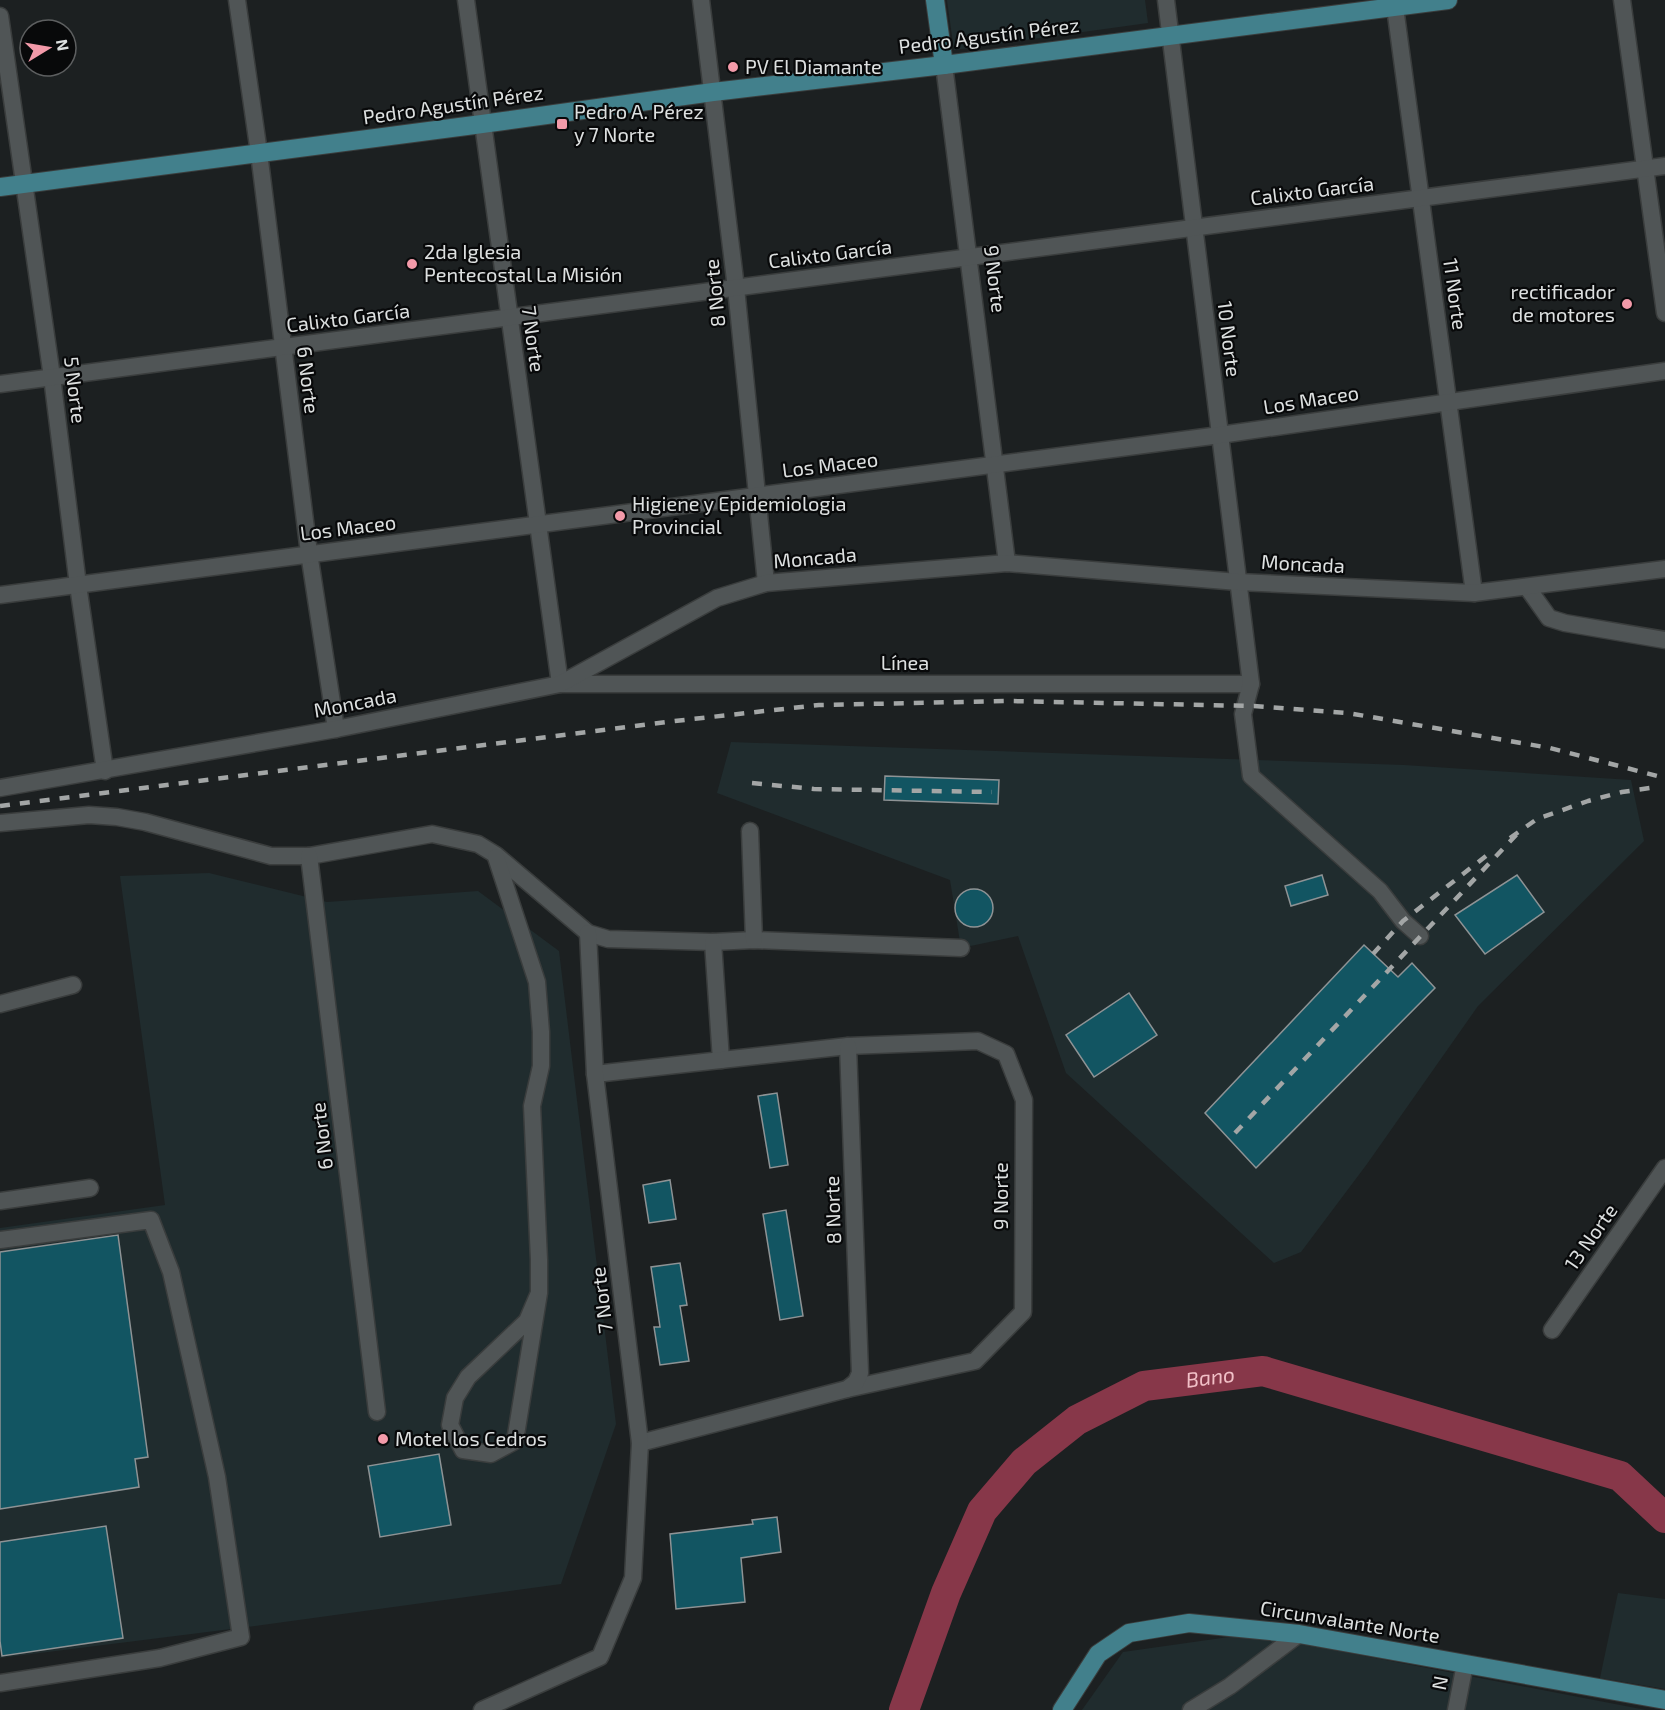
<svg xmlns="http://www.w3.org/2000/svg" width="1665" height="1710" viewBox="0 0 1665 1710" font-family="'Exo 2',sans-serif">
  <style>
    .built { fill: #202c2e }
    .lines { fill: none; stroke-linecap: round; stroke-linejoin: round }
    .river { stroke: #873749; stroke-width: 30 }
    .building { fill: #125562; stroke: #8e9395; stroke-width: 1.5 }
    .minor-casing { stroke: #3a3d3d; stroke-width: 19 }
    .major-casing { stroke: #3a3d3d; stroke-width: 20 }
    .minor { stroke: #505556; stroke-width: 16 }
    .major { stroke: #42808c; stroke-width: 18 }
    .rail { stroke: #a3a6a6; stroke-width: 4.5; stroke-dasharray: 10 10; stroke-linecap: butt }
    .poi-dot { fill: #f39aa9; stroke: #08090a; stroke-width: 2 }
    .labels { text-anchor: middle; stroke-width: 4.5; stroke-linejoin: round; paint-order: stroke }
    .street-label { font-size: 20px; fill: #dde0e0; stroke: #08090a }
    .poi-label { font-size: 20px; fill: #dde0e0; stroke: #08090a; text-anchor: start }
    .water-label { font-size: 21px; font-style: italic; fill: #f1c0c7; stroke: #08090a }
  </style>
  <rect width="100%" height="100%" fill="#1c2021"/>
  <!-- built -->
  <g class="built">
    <polygon points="947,0 1145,0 1148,23 954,50"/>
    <polygon points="731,742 1404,765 1631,780 1644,841 1478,1006 1367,1164 1301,1252 1274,1263 1066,1073 1018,936 961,948 950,880 717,793"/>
    <polygon points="209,873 327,902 478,891 559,951 616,1424 561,1584 255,1626 0,1658 0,1228 165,1205 120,876"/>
    <polygon points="1618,1593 1665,1599 1665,1689 1600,1678"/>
    <polygon points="1250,1634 1646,1710 1082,1710 1123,1652"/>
  </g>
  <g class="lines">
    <!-- river -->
    <path class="river" id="s1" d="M904,1710L946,1593L982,1511L1024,1462L1077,1420L1144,1386L1263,1371L1620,1476L1665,1518"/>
  </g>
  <!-- building -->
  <g class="building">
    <polygon points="885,776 999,780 998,804 884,800"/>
    <polygon points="1322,875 1328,895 1291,906 1285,886"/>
    <polygon points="1517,875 1544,912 1485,954 1455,915"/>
    <circle cx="974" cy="908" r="19"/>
    <polygon points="1364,945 1398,977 1412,963 1435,988 1256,1168 1205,1113"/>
    <polygon points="1129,993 1157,1035 1094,1077 1066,1035"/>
    <polygon points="777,1093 788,1165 770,1168 758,1096"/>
    <polygon points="670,1180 676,1219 649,1223 643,1185"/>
    <polygon points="786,1210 803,1316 780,1320 763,1214"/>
    <polygon points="118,1235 148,1457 135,1459 139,1487 0,1509 0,1252"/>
    <polygon points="680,1263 687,1305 680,1306 689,1361 660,1365 654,1327 660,1327 651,1267"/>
    <polygon points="439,1454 451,1525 380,1537 368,1466"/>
    <polygon points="777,1517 781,1552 741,1558 745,1602 676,1609 670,1534 753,1524 752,1520"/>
    <polygon points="106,1526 123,1638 2,1656 0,1641 0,1542"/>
  </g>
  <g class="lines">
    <!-- minor casing -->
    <g class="minor-casing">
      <g id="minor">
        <polyline points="237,0 259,153 309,553 336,729"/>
        <polyline points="466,0 560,684 1251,684"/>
        <polyline points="701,0 736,288 766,583"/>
        <polyline points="1166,0 1251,684 1243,714 1251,776 1380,891 1403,921 1420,936"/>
        <polyline points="1394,0 1474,593"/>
        <polyline points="1622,0 1665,313"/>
        <polyline points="0,16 52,377 78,585 105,771"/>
        <polyline points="944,65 1007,563"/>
        <polyline points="0,384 1665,166"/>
        <polyline points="1527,587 1549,618 1565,623 1665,640"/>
        <polyline points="0,595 1220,435 1665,371"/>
        <polyline points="0,788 336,729 560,684 717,598 766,583 1007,563 1238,582 1474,593 1665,569"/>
        <polyline points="0,823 89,815 117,817 145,822 271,856 309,856 432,834 478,844 496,855 588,933 608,939 713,942 754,940 961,948"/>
        <polyline points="750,831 754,940"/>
        <polyline points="309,856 377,1412"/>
        <polyline points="496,857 537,982 541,1032 541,1066 532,1106 539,1260 539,1293 527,1321 468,1377 455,1398 450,1425 463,1450 491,1454 515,1441 539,1293"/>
        <polyline points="713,942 721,1060"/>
        <polyline points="0,1004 73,985"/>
        <polyline points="595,1074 848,1046 978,1041 1006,1054 1024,1100 1023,1312 975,1361 847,1389"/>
        <polyline points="0,1201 90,1188"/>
        <polyline points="0,1240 151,1220 171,1272 217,1477 241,1637 160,1658 0,1683"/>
        <polyline points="1552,1330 1665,1168"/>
        <polyline points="640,1443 847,1389 856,1382 860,1373 848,1046"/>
        <polyline points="482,1710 600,1657 633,1578 640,1443 595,1074 588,933"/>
        <polyline points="1191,1710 1230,1686 1299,1634"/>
        <polyline points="1456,1710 1465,1664"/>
      </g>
    </g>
    <!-- major casing -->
    <g class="major-casing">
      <g id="major">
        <polyline points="935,0 944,65"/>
        <polyline points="0,187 482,124 713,92 944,65 1448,0"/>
        <polyline points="1062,1710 1098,1654 1129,1633 1189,1623 1299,1634 1665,1700"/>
      </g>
    </g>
    <!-- minor -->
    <use href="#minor" class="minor"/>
    <!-- major -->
    <use href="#major" class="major"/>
    <!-- rail -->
    <g class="rail">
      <polyline points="752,783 814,789 992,792"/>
      <polyline points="0,806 666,722 819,705 1008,701 1254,706 1348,713 1550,748 1665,778"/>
      <polyline points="1510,838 1537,819 1588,801 1622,792 1650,788"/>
      <polyline points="1373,954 1403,921 1486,856"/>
      <polyline points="1235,1133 1517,834"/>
    </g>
  </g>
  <!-- markers -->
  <g class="poi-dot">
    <circle cx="733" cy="67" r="6"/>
    <rect x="556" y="118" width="12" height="12" rx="3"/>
    <circle cx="412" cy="264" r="6"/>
    <circle cx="1627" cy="304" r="6"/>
    <circle cx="620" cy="516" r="6"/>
    <circle cx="383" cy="1439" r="6"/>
  </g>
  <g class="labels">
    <!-- street labels -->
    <g class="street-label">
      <text transform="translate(989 36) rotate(-7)" y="7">Pedro Agustín Pérez</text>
      <text transform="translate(453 105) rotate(-8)" y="7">Pedro Agustín Pérez</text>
      <text transform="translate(1312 191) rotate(-7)" y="7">Calixto García</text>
      <text transform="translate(830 254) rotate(-7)" y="7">Calixto García</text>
      <text transform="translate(995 279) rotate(83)" y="7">9 Norte</text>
      <text transform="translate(715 293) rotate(-96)" y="7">8 Norte</text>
      <text transform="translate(1455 294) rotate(82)" y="7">11 Norte</text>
      <text transform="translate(348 318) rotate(-7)" y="7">Calixto García</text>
      <text transform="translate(533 339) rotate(82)" y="7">7 Norte</text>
      <text transform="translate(1229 339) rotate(83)" y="7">10 Norte</text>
      <text transform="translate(308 380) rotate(83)" y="7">6 Norte</text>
      <text transform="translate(75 390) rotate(83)" y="7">5 Norte</text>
      <text transform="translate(1311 400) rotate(-9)" y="7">Los Maceo</text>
      <text transform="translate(830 465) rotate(-7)" y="7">Los Maceo</text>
      <text transform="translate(348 528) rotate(-7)" y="7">Los Maceo</text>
      <text transform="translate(815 558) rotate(-5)" y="7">Moncada</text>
      <text transform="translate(1303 564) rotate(3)" y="7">Moncada</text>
      <text x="905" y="670">Línea</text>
      <text transform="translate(355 703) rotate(-11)" y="7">Moncada</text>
      <text transform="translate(322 1136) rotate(-97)" y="7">6 Norte</text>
      <text transform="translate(1001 1196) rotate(-90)" y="7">9 Norte</text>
      <text transform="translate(833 1210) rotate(-92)" y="7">8 Norte</text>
      <text transform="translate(1591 1237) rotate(-55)" y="7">13 Norte</text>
      <text transform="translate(602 1300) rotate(-97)" y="7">7 Norte</text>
      <text transform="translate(1350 1622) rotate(9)" y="7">Circunvalante Norte</text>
      <text transform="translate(1440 1683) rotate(-79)" y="7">N</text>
    </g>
    <!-- poi labels -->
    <g class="poi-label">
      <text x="745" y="74">PV El Diamante</text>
      <text x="574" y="119">Pedro A. Pérez<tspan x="574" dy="23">y 7 Norte</tspan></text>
      <text x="424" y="259">2da Iglesia<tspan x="424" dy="23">Pentecostal La Misión</tspan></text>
      <text x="1615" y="299" text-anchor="end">rectificador<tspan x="1615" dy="23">de motores</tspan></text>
      <text x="632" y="511">Higiene y Epidemiologia<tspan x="632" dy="23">Provincial</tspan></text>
      <text x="395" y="1446">Motel los Cedros</text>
    </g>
    <!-- water labels -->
    <g class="water-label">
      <text dy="7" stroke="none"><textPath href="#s1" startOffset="488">Bano</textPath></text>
    </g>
  </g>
  <!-- north arrow -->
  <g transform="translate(48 48) rotate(79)"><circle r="28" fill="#08090a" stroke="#5d5f60" stroke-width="1.5"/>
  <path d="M0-4.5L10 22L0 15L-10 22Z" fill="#f39aa9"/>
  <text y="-9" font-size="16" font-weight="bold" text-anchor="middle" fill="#dde0e0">N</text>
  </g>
</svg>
